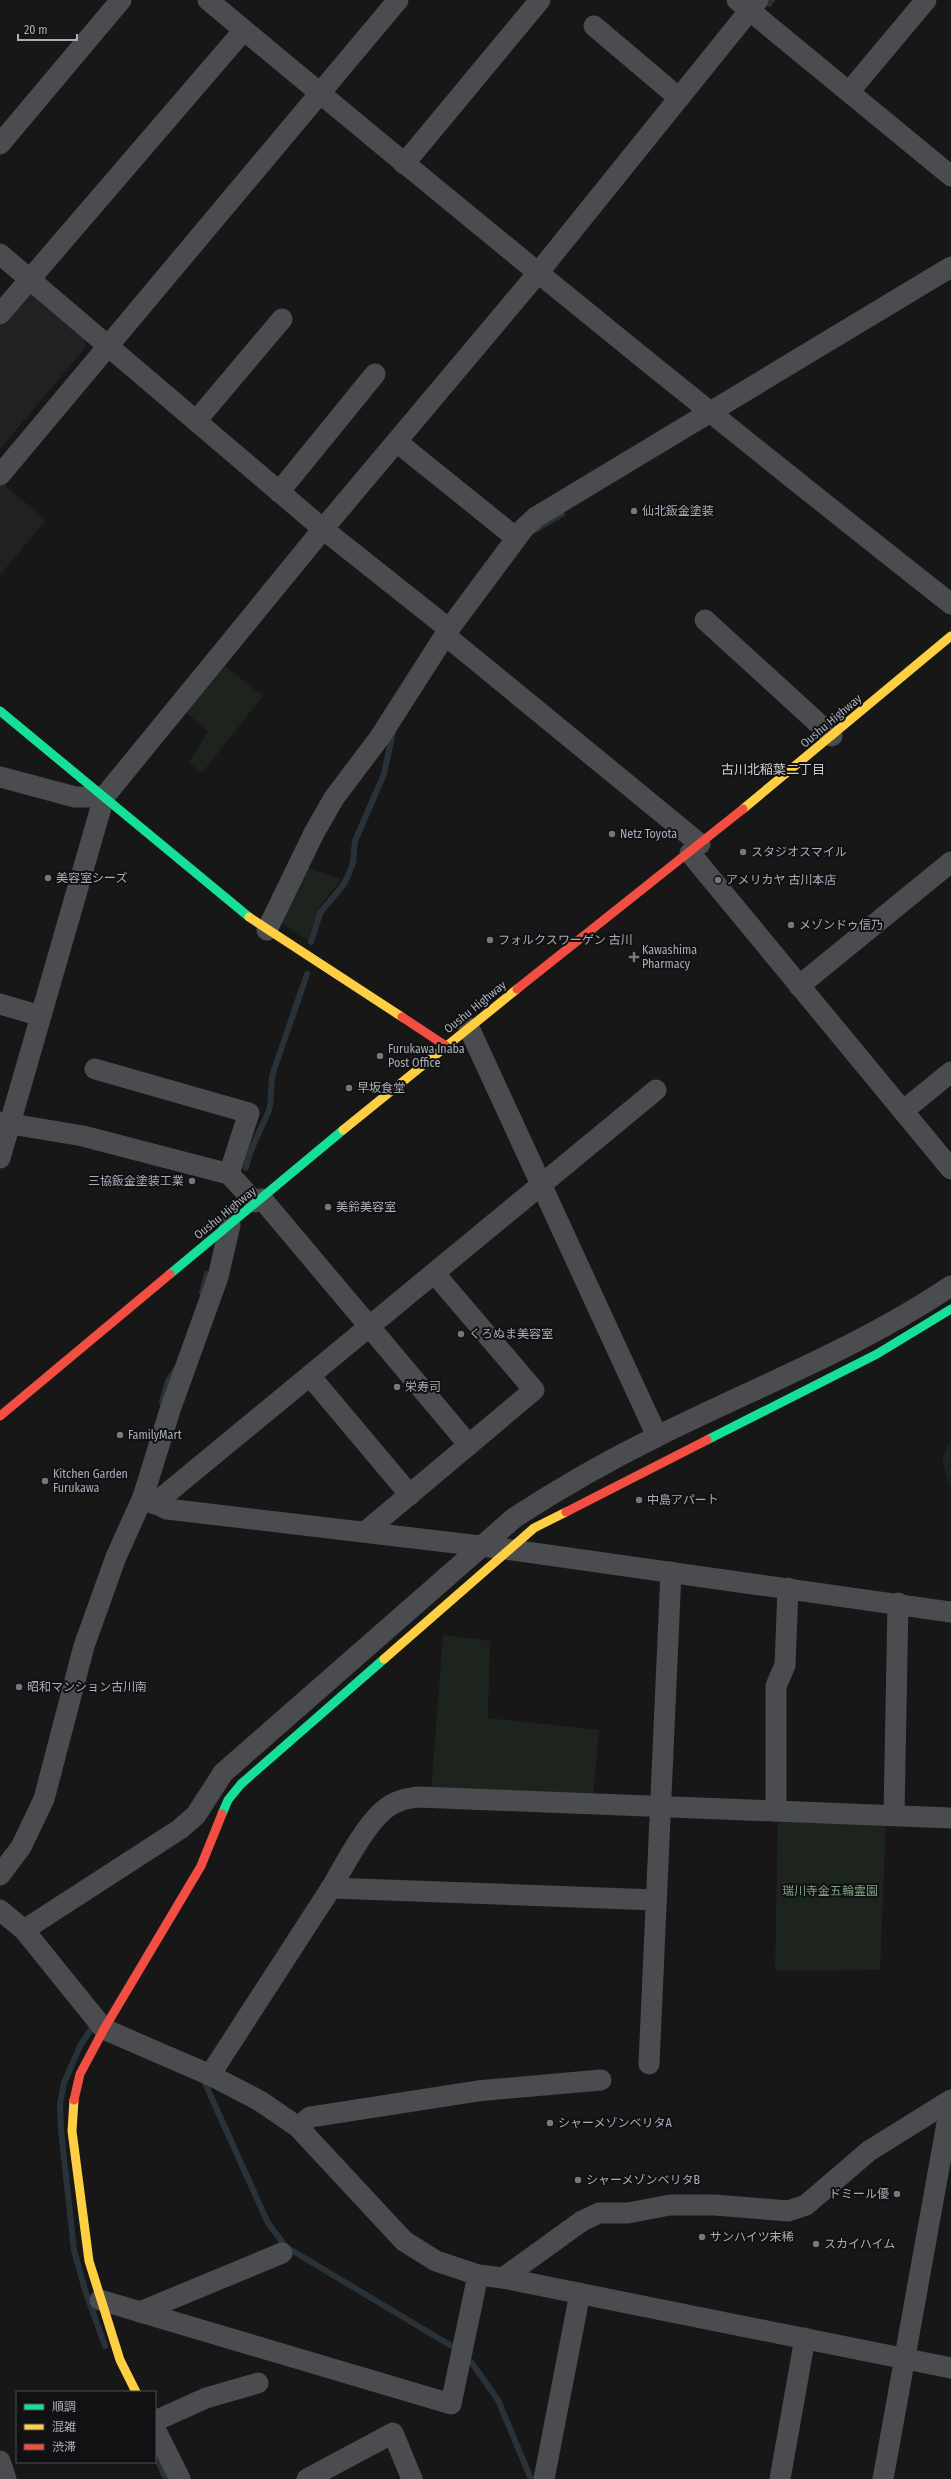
<svg xmlns="http://www.w3.org/2000/svg" width="951" height="2479" viewBox="0 0 951 2479" font-family="'Fira Sans Condensed','Noto Sans JP',sans-serif">
  <style>
    .built { fill: #212123 }
    .green { fill: #1d241e }
    .lines { fill: none; stroke-linecap: round; stroke-linejoin: round }
    .stream { stroke: #2a3239; stroke-width: 6 }
    .street { stroke: #4b4c50; stroke-width: 21 }
    .fast { stroke: #16e098; stroke-width: 9 }
    .slow { stroke: #ffcf43; stroke-width: 9 }
    .jam { stroke: #f24e42; stroke-width: 9 }
    .poi-dot { fill: #757880; stroke: #111113; stroke-width: 1.5 }
    .labels { text-anchor: middle; stroke-width: 4; stroke-linejoin: round; paint-order: stroke }
    .poi-label { font-size: 12px; fill: #a8adb8; stroke: #111113; text-anchor: start }
    .street-label { font-size: 12px; fill: #a8adb8; stroke: #111113 }
    .park-label { font-size: 12px; fill: #7fa381; stroke: #111113 }
    .neighbourhood-label { font-size: 13px; fill: #c9ccd4; stroke: #111113 }
  </style>
  <rect width="100%" height="100%" fill="#171717"/>
  <!-- built -->
  <g class="built">
    <polygon points="30,291 86,340 85,348 0,449 0,326"/>
    <polygon points="1,482 46,520 0,575 0,483"/>
  </g>
  <!-- green -->
  <g class="green">
    <polygon points="223,664 263,696 202,773 189,762 208,732 186,712"/>
    <polygon points="303,866 341,879 320,906 308,939 300,936 279,921"/>
    <polygon points="951,1439 951,1490 942,1460"/>
    <polygon points="443,1635 490,1641 488,1718 599,1730 593,1798 431,1791"/>
    <polygon points="778,1820 886,1823 880,1970 775,1971"/>
  </g>
  <g class="lines">
    <!-- stream -->
    <g class="stream">
      <polyline points="769,4 772,0"/>
      <polyline points="535,530 562,514"/>
      <polyline points="311,942 320,913 344,884 349,873 353,863 355,841 384,774 393,732"/>
      <path d="M246,1168C250,1147 261,1130 269,1110C272,1101 270,1085 273,1073L307,974"/>
      <polyline points="202,1292 207,1274"/>
      <polyline points="162,1402 168,1381 175,1370"/>
      <polyline points="95,2023 80,2046 64,2083 60,2104 61,2130 74,2250 85,2290 105,2346"/>
      <polyline points="204,2081 268,2223 286,2247 450,2345"/>
      <polyline points="472,2363 498,2400 531,2479"/>
      <polyline points="155,2455 166,2479"/>
    </g>
    <!-- street -->
    <g class="street">
      <path d="M208,0C453,205 700,406 951,604"/>
      <polyline points="737,0 951,176"/>
      <polyline points="594,26 679,98"/>
      <polyline points="849,92 926,0"/>
      <polyline points="0,144 121,0"/>
      <polyline points="404,164 540,0"/>
      <polyline points="0,254 323,529 538,273 758,0"/>
      <polyline points="0,314 244,30"/>
      <polyline points="196,421 282,319"/>
      <polyline points="397,442 515,537"/>
      <polyline points="0,475 398,0"/>
      <polyline points="279,492 375,374"/>
      <polyline points="705,620 832,736"/>
      <polyline points="445,635 700,844"/>
      <polyline points="0,777 75,797 104,797"/>
      <polyline points="690,853 951,1169"/>
      <polyline points="267,930 314,833 334,798 380,737 449,629 524,528 536,517 951,267"/>
      <polyline points="799,986 951,862"/>
      <polyline points="0,1004 41,1016"/>
      <polyline points="469,1028 657,1436"/>
      <polyline points="95,1069 249,1113 229,1174"/>
      <polyline points="903,1111 951,1072"/>
      <polyline points="0,1122 83,1136 229,1174 255,1202"/>
      <polyline points="0,1158 104,797 323,529 449,629"/>
      <polyline points="262,1199 469,1445"/>
      <polyline points="310,1376 410,1495"/>
      <polyline points="143,1497 167,1509 506,1549 951,1612"/>
      <polyline points="154,1504 656,1090"/>
      <polyline points="365,1532 534,1390 435,1274"/>
      <polyline points="776,1811 776,1686 785,1665 788,1588"/>
      <polyline points="894,1815 898,1603"/>
      <polyline points="0,1875 21,1847 44,1799 84,1646 116,1557 143,1497 170,1410 218,1277 230,1225"/>
      <path d="M331,1888C345,1865 371,1811 397,1802C403,1799 411,1798 418,1797L951,1818"/>
      <polyline points="0,1910 24,1930 104,2029 210,2075 260,2101 298,2127 404,2241 436,2261 478,2275 503,2278 582,2221 599,2213 628,2213 670,2205 715,2205 788,2211 806,2205 869,2151 951,2100"/>
      <path d="M24,1930L180,1829L196,1815L223,1773L514,1518C560,1488 609,1460 658,1436C756,1387 859,1348 951,1286"/>
      <polyline points="649,2064 671,1572"/>
      <polyline points="210,2075 331,1888 656,1900"/>
      <polyline points="298,2127 310,2117 477,2091 601,2080"/>
      <polyline points="503,2278 951,2368"/>
      <polyline points="100,2300 451,2404 478,2275"/>
      <polyline points="140,2312 282,2253"/>
      <polyline points="155,2421 206,2398 258,2383"/>
      <polyline points="155,2429 180,2479"/>
      <polyline points="0,2461 6,2479"/>
      <polyline points="307,2479 393,2433 412,2479"/>
      <polyline points="544,2479 580,2293"/>
      <polyline points="780,2479 805,2338"/>
      <polyline points="883,2479 951,2101"/>
    </g>
    <!-- fast -->
    <g class="fast">
      <polyline points="0,711 249,917"/>
      <polyline points="170,1274 343,1130"/>
      <polyline points="707,1440 877,1354 951,1309"/>
      <polyline points="222,1814 228,1800 241,1784 384,1659"/>
    </g>
    <!-- slow -->
    <g class="slow">
      <polyline points="743,809 951,636"/>
      <polyline points="249,917 402,1017"/>
      <polyline points="343,1130 517,989"/>
      <polyline points="384,1659 534,1528 566,1512"/>
      <polyline points="74,2100 72,2131 89,2261 120,2360 136,2392"/>
    </g>
    <!-- jam -->
    <g class="jam">
      <polyline points="517,989 743,809"/>
      <polyline points="402,1017 446,1046"/>
      <polyline points="0,1416 170,1274"/>
      <polyline points="566,1512 707,1440"/>
      <polyline points="74,2100 80,2074 104,2029 201,1866 222,1814"/>
    </g>
  </g>
  <!-- markers -->
  <g class="poi-dot">
    <circle cx="634" cy="511" r="4"/>
    <circle cx="612" cy="834" r="4"/>
    <circle cx="743" cy="852" r="4"/>
    <circle cx="48" cy="878" r="4"/>
    <circle cx="718" cy="880" r="4"/>
    <circle cx="791" cy="925" r="4"/>
    <circle cx="490" cy="940" r="4"/>
    <path d="M632 951h4v4h4v4h-4v4h-4v-4h-4v-4h4z"/>
    <circle cx="380" cy="1056" r="4"/>
    <circle cx="349" cy="1088" r="4"/>
    <circle cx="192" cy="1181" r="4"/>
    <circle cx="328" cy="1207" r="4"/>
    <circle cx="461" cy="1334" r="4"/>
    <circle cx="397" cy="1387" r="4"/>
    <circle cx="120" cy="1435" r="4"/>
    <circle cx="45" cy="1481" r="4"/>
    <circle cx="639" cy="1500" r="4"/>
    <circle cx="19" cy="1687" r="4"/>
    <circle cx="550" cy="2123" r="4"/>
    <circle cx="578" cy="2180" r="4"/>
    <circle cx="897" cy="2194" r="4"/>
    <circle cx="702" cy="2237" r="4"/>
    <circle cx="816" cy="2244" r="4"/>
  </g>
  <g class="labels">
    <!-- poi labels -->
    <g class="poi-label">
      <text x="642" y="515">仙北鈑金塗装</text>
      <text x="620" y="838">Netz Toyota</text>
      <text x="751" y="856">スタジオスマイル</text>
      <text x="56" y="882">美容室シーズ</text>
      <text x="726" y="884">アメリカヤ 古川本店</text>
      <text x="799" y="929">メゾンドゥ信乃</text>
      <text x="498" y="944">フォルクスワーゲン 古川</text>
      <text x="642" y="954">Kawashima<tspan x="642" dy="14">Pharmacy</tspan></text>
      <text x="388" y="1053">Furukawa Inaba<tspan x="388" dy="14">Post Office</tspan></text>
      <text x="357" y="1092">早坂食堂</text>
      <text x="184" y="1185" text-anchor="end">三協鈑金塗装工業</text>
      <text x="336" y="1211">美鈴美容室</text>
      <text x="469" y="1338">くろぬま美容室</text>
      <text x="405" y="1391">栄寿司</text>
      <text x="128" y="1439">FamilyMart</text>
      <text x="53" y="1478">Kitchen Garden<tspan x="53" dy="14">Furukawa</tspan></text>
      <text x="647" y="1504">中島アパート</text>
      <text x="27" y="1691">昭和マンション古川南</text>
      <text x="558" y="2127">シャーメゾンベリタA</text>
      <text x="586" y="2184">シャーメゾンベリタB</text>
      <text x="889" y="2198" text-anchor="end">ドミール優</text>
      <text x="710" y="2241">サンハイツ末稀</text>
      <text x="824" y="2248">スカイハイム</text>
    </g>
    <!-- street labels -->
    <g class="street-label">
      <text transform="translate(831 721) rotate(-40)" y="4">Oushu Highway</text>
      <text transform="translate(475 1007) rotate(-39)" y="4">Oushu Highway</text>
      <text transform="translate(225 1213) rotate(-39)" y="4">Oushu Highway</text>
    </g>
    <!-- park labels -->
    <g class="park-label">
      <text x="830" y="1895">瑞川寺金五輪霊園</text>
    </g>
    <!-- neighbourhood labels -->
    <g class="neighbourhood-label">
      <text x="773" y="774">古川北稲葉二丁目</text>
    </g>
  </g>
  <!-- legend -->
  <rect x="16" y="2391" width="140" height="72" fill="#111113" stroke="#4d4f55"/>
  <rect x="24" y="2404" width="20" height="6" fill="#16e098" stroke="#4d4f55"/>
  <text x="52" y="2411" font-size="12" fill="#a8adb8">順調</text>
  <rect x="24" y="2424" width="20" height="6" fill="#ffcf43" stroke="#4d4f55"/>
  <text x="52" y="2431" font-size="12" fill="#a8adb8">混雑</text>
  <rect x="24" y="2444" width="20" height="6" fill="#f24e42" stroke="#4d4f55"/>
  <text x="52" y="2451" font-size="12" fill="#a8adb8">渋滞</text>
  <!-- scale -->
  <path d="M18 34v6h59v-6" fill="none" stroke="#a8adb8" stroke-width="2"/>
  <text x="24" y="34" font-size="12" fill="#a8adb8" stroke="#111113" stroke-width="3" paint-order="stroke">20 m</text>
</svg>
